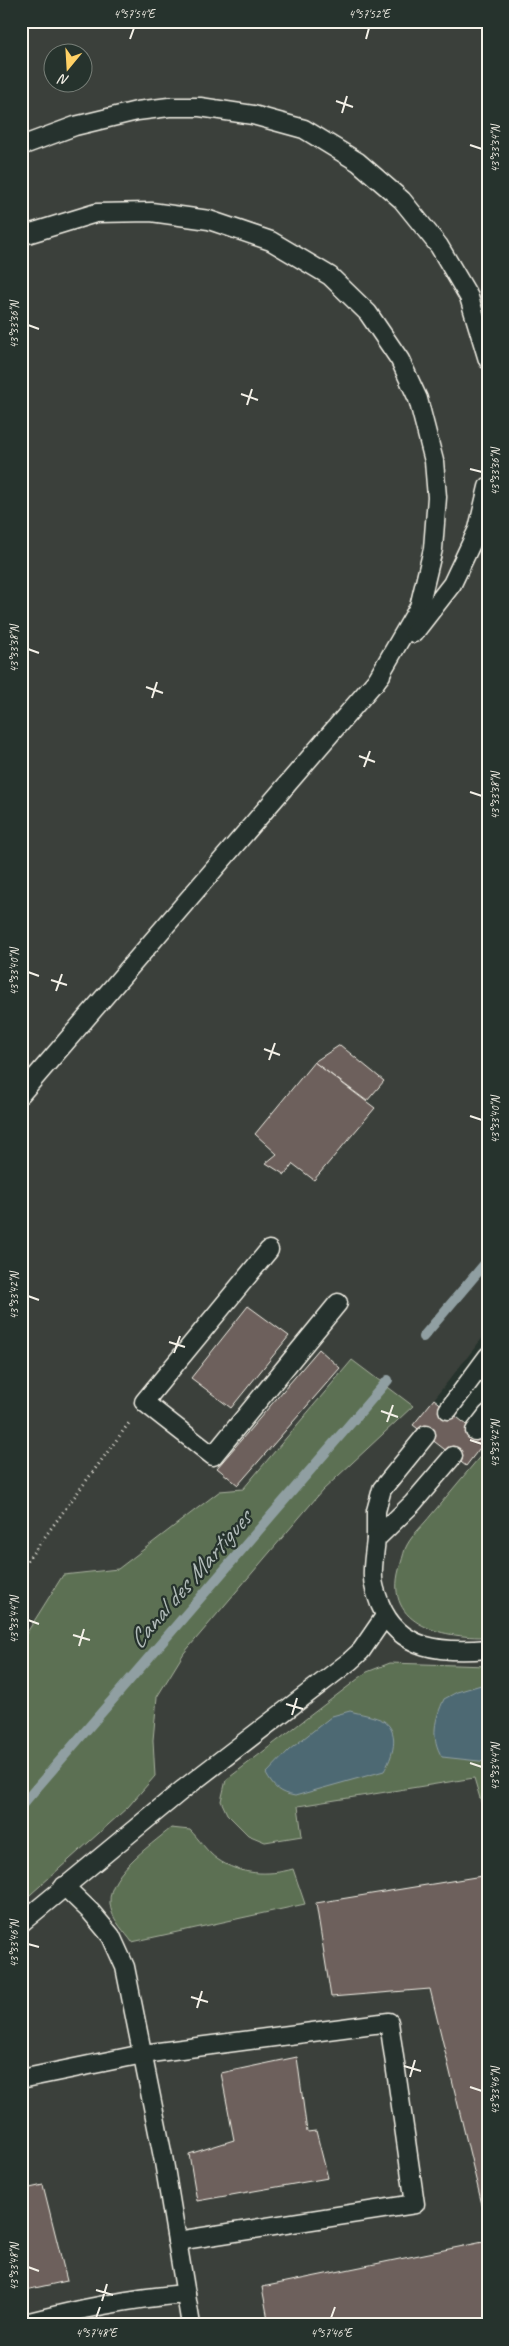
<svg xmlns="http://www.w3.org/2000/svg" width="509" height="2346" viewBox="0 0 509 2346" font-family="Caveat,sans-serif">
  <style>
    .built { fill: #3b413b; fill-rule: evenodd }
    .green { fill: #5b7053; stroke: #a8b09e }
    .water { fill: #4d6973; stroke: #909fa2 }
    .lines { fill: none; stroke-linecap: round; stroke-linejoin: round }
    .stream { stroke: #909fa2; stroke-width: 10 }
    .building { fill: #6d615c; stroke: #f4f1e8 }
    .lane-casing { stroke: #f4f1e8; stroke-width: 21 }
    .path { stroke: #f4f1e8; stroke-width: 3; stroke-dasharray: 1 4; stroke-linecap: butt }
    .lane { stroke: #26332d; stroke-width: 18 }
    .ticks { fill: none; stroke: #f4f1e8; stroke-width: 2 }
    .labels { text-anchor: middle; stroke-width: 4.5; stroke-linejoin: round; paint-order: stroke }
    .water-label { font-size: 25px; font-style: italic; fill: #b1bbb9; stroke: #26332d }
    .neatline { fill: none; stroke: #f4f1e8; stroke-width: 2 }
    .ticks-label { font-size: 12px; text-anchor: middle; fill: #f4f1e8 }
  </style>
  <rect width="100%" height="100%" fill="#26332d"/>
  <filter id="ink" filterUnits="userSpaceOnUse"><feTurbulence type="fractalNoise" baseFrequency=".02" numOctaves="2"/><feDisplacementMap in="SourceGraphic" scale="10" xChannelSelector="R" yChannelSelector="G"/><feConvolveMatrix kernelMatrix="1 2 1 2 8 2 1 2 1" color-interpolation-filters="sRGB"/></filter>
  <g filter="url(#ink)">
    <!-- built -->
    <path class="built" d="M21,21H487L488,24V1331L434,1399L486,1440L488,1438V2325H21ZM52,52H82V82H52Z"/>
    <!-- green -->
    <g class="green">
      <polygon points="352,1360 413,1406 322,1491 184,1653 157,1697 153,1740 155,1776 128,1807 21,1903 21,1726 30,1718 21,1703 21,1642 63,1575 118,1569 220,1491 243,1489"/>
      <path d="M488,1447V1637C440,1638 380,1624 401,1563C403,1557 404,1550 407,1545C413,1534 424,1524 431,1515C450,1492 469,1470 488,1447Z"/>
      <polygon points="390,1663 488,1666 488,1825 474,1778 298,1806 302,1836 265,1842 248,1835 227,1814 221,1801 226,1780 367,1672"/>
      <path d="M171,1828L190,1830C199,1839 207,1852 217,1859C240,1875 268,1876 293,1869L305,1904L132,1942C125,1932 114,1922 111,1909C102,1877 150,1846 171,1828Z"/>
    </g>
    <!-- water -->
    <g class="water">
      <path d="M488,1683V1762L442,1757C430,1737 435,1719 444,1699L457,1692Z"/>
      <path d="M350,1711C360,1714 375,1716 384,1721C401,1733 392,1758 384,1771L295,1796C279,1793 274,1788 266,1774L289,1750L332,1716Z"/>
    </g>
    <g class="lines">
      <!-- stream -->
      <g class="stream">
        <polyline points="423,1337 488,1260"/>
        <polyline points="21,1806 388,1380"/>
      </g>
    </g>
    <!-- building -->
    <g class="building">
      <polygon points="340,1045 384,1081 367,1101 314,1062"/>
      <polygon points="314,1062 375,1108 314,1180 293,1164 285,1175 266,1163 277,1154 255,1134"/>
      <polygon points="248,1306 289,1336 231,1408 191,1378"/>
      <polygon points="319,1349 340,1368 238,1485 217,1468"/>
      <polygon points="434,1399 486,1440 466,1466 413,1425"/>
      <polygon points="488,1875 488,2216 485,2217 430,1989 331,1997 316,1903"/>
      <polygon points="297,2057 307,2132 316,2131 328,2178 197,2201 189,2154 234,2140 221,2073"/>
      <polygon points="43,2185 67,2281 21,2291 21,2190"/>
      <polygon points="488,2241 488,2325 269,2325 262,2287"/>
      <polygon points="118,2320 119,2325 88,2325"/>
    </g>
    <g class="lines">
      <!-- lane casing -->
      <g class="lane-casing">
        <g id="lane">
          <polyline points="21,146 75,126 137,111 169,107 200,107 253,115 304,129 358,162 402,200 439,246 469,297 488,360"/>
          <polyline points="21,236 96,213 151,212 209,220 271,241 330,276 368,313 400,360 418,399 434,461 437,497 433,549 419,607 375,683"/>
          <polyline points="414,633 452,584 478,529 488,487"/>
          <polyline points="21,1094 381,675"/>
          <polyline points="269,1250 144,1402 213,1456 338,1303"/>
          <polyline points="448,1410 488,1356"/>
          <polyline points="475,1431 488,1414"/>
          <polyline points="426,1435 382,1489 376,1511 376,1539 412,1504 453,1456"/>
          <path d="M376,1539C375,1551 372,1565 373,1578C373,1586 377,1596 380,1604C399,1651 443,1653 488,1649"/>
          <polyline points="64,1886 91,1912 111,1936 125,1967 164,2162 191,2325"/>
          <polyline points="21,1923 181,1791 350,1661 361,1651 385,1616"/>
          <polyline points="21,2079 143,2054 389,2022 415,2204 177,2241"/>
          <path d="M21,2324C76,2310 129,2298 186,2294"/>
        </g>
      </g>
      <!-- path -->
      <polyline class="path" points="21,1569 129,1423"/>
      <!-- lane -->
      <use href="#lane" class="lane"/>
    </g>
  </g>
  <!-- ticks -->
  <path class="ticks" d="M130,39L134,28M366,39L369,28M336,101L353,107M342,113L347,96M470,145L482,149M28,325L39,329M241,394L258,400M247,405L252,389M470,469L482,472M28,649L39,653M146,687L163,693M152,698L157,682M359,756L375,762M364,767L370,751M470,792L482,796M28,972L39,976M51,980L67,985M56,991L62,974M264,1049L280,1055M269,1060L275,1043M470,1116L482,1120M28,1296L39,1300M169,1342L185,1347M174,1353L180,1336M381,1411L398,1417M387,1422L393,1405M470,1440L482,1444M28,1620L39,1624M73,1635L90,1640M79,1646L84,1629M286,1704L303,1709M292,1715L297,1698M470,1763L482,1767M28,1944L39,1947M191,1997L208,2002M197,2008L202,1991M404,2066L421,2071M410,2077L415,2060M470,2087L482,2091M28,2267L39,2271M96,2290L113,2295M102,2301L107,2284M96,2318L100,2307M331,2318L335,2307"/>
  <g class="labels">
    <!-- water labels -->
    <g class="water-label">
      <text transform="translate(189 1579) rotate(-49)" y="9">Canal des Martigues</text>
    </g>
  </g>
  <!-- margin -->
  <rect width="509" height="2346" fill="none" stroke="#26332d" stroke-width="55"/>
  <!-- north arrow -->
  <g transform="translate(68 68) rotate(198)"><circle r="24" fill="#26332d" stroke="#787f78"/>
  <path d="M0-4L9 19L0 12L-9 19Z" fill="#ffd166"/>
  <text y="-8" font-size="14" font-weight="bold" text-anchor="middle" fill="#f4f1e8">N</text>
  </g>
  <rect x="28" y="28" width="454" height="2290" class="neatline"/>
  <g class="ticks-label">
    <text x="134" y="18">4°57'54"E</text>
    <text x="369" y="18">4°57'52"E</text>
    <text transform="translate(495 149) rotate(-90)" y="4">43°33'34"N</text>
    <text transform="translate(14 325) rotate(-90)" y="4">43°33'36"N</text>
    <text transform="translate(495 472) rotate(-90)" y="4">43°33'36"N</text>
    <text transform="translate(14 649) rotate(-90)" y="4">43°33'38"N</text>
    <text transform="translate(495 796) rotate(-90)" y="4">43°33'38"N</text>
    <text transform="translate(14 972) rotate(-90)" y="4">43°33'40"N</text>
    <text transform="translate(495 1120) rotate(-90)" y="4">43°33'40"N</text>
    <text transform="translate(14 1296) rotate(-90)" y="4">43°33'42"N</text>
    <text transform="translate(495 1444) rotate(-90)" y="4">43°33'42"N</text>
    <text transform="translate(14 1620) rotate(-90)" y="4">43°33'44"N</text>
    <text transform="translate(495 1767) rotate(-90)" y="4">43°33'44"N</text>
    <text transform="translate(14 1944) rotate(-90)" y="4">43°33'46"N</text>
    <text transform="translate(495 2091) rotate(-90)" y="4">43°33'46"N</text>
    <text transform="translate(14 2267) rotate(-90)" y="4">43°33'48"N</text>
    <text x="96" y="2337">4°57'48"E</text>
    <text x="331" y="2337">4°57'46"E</text>
  </g>
</svg>
